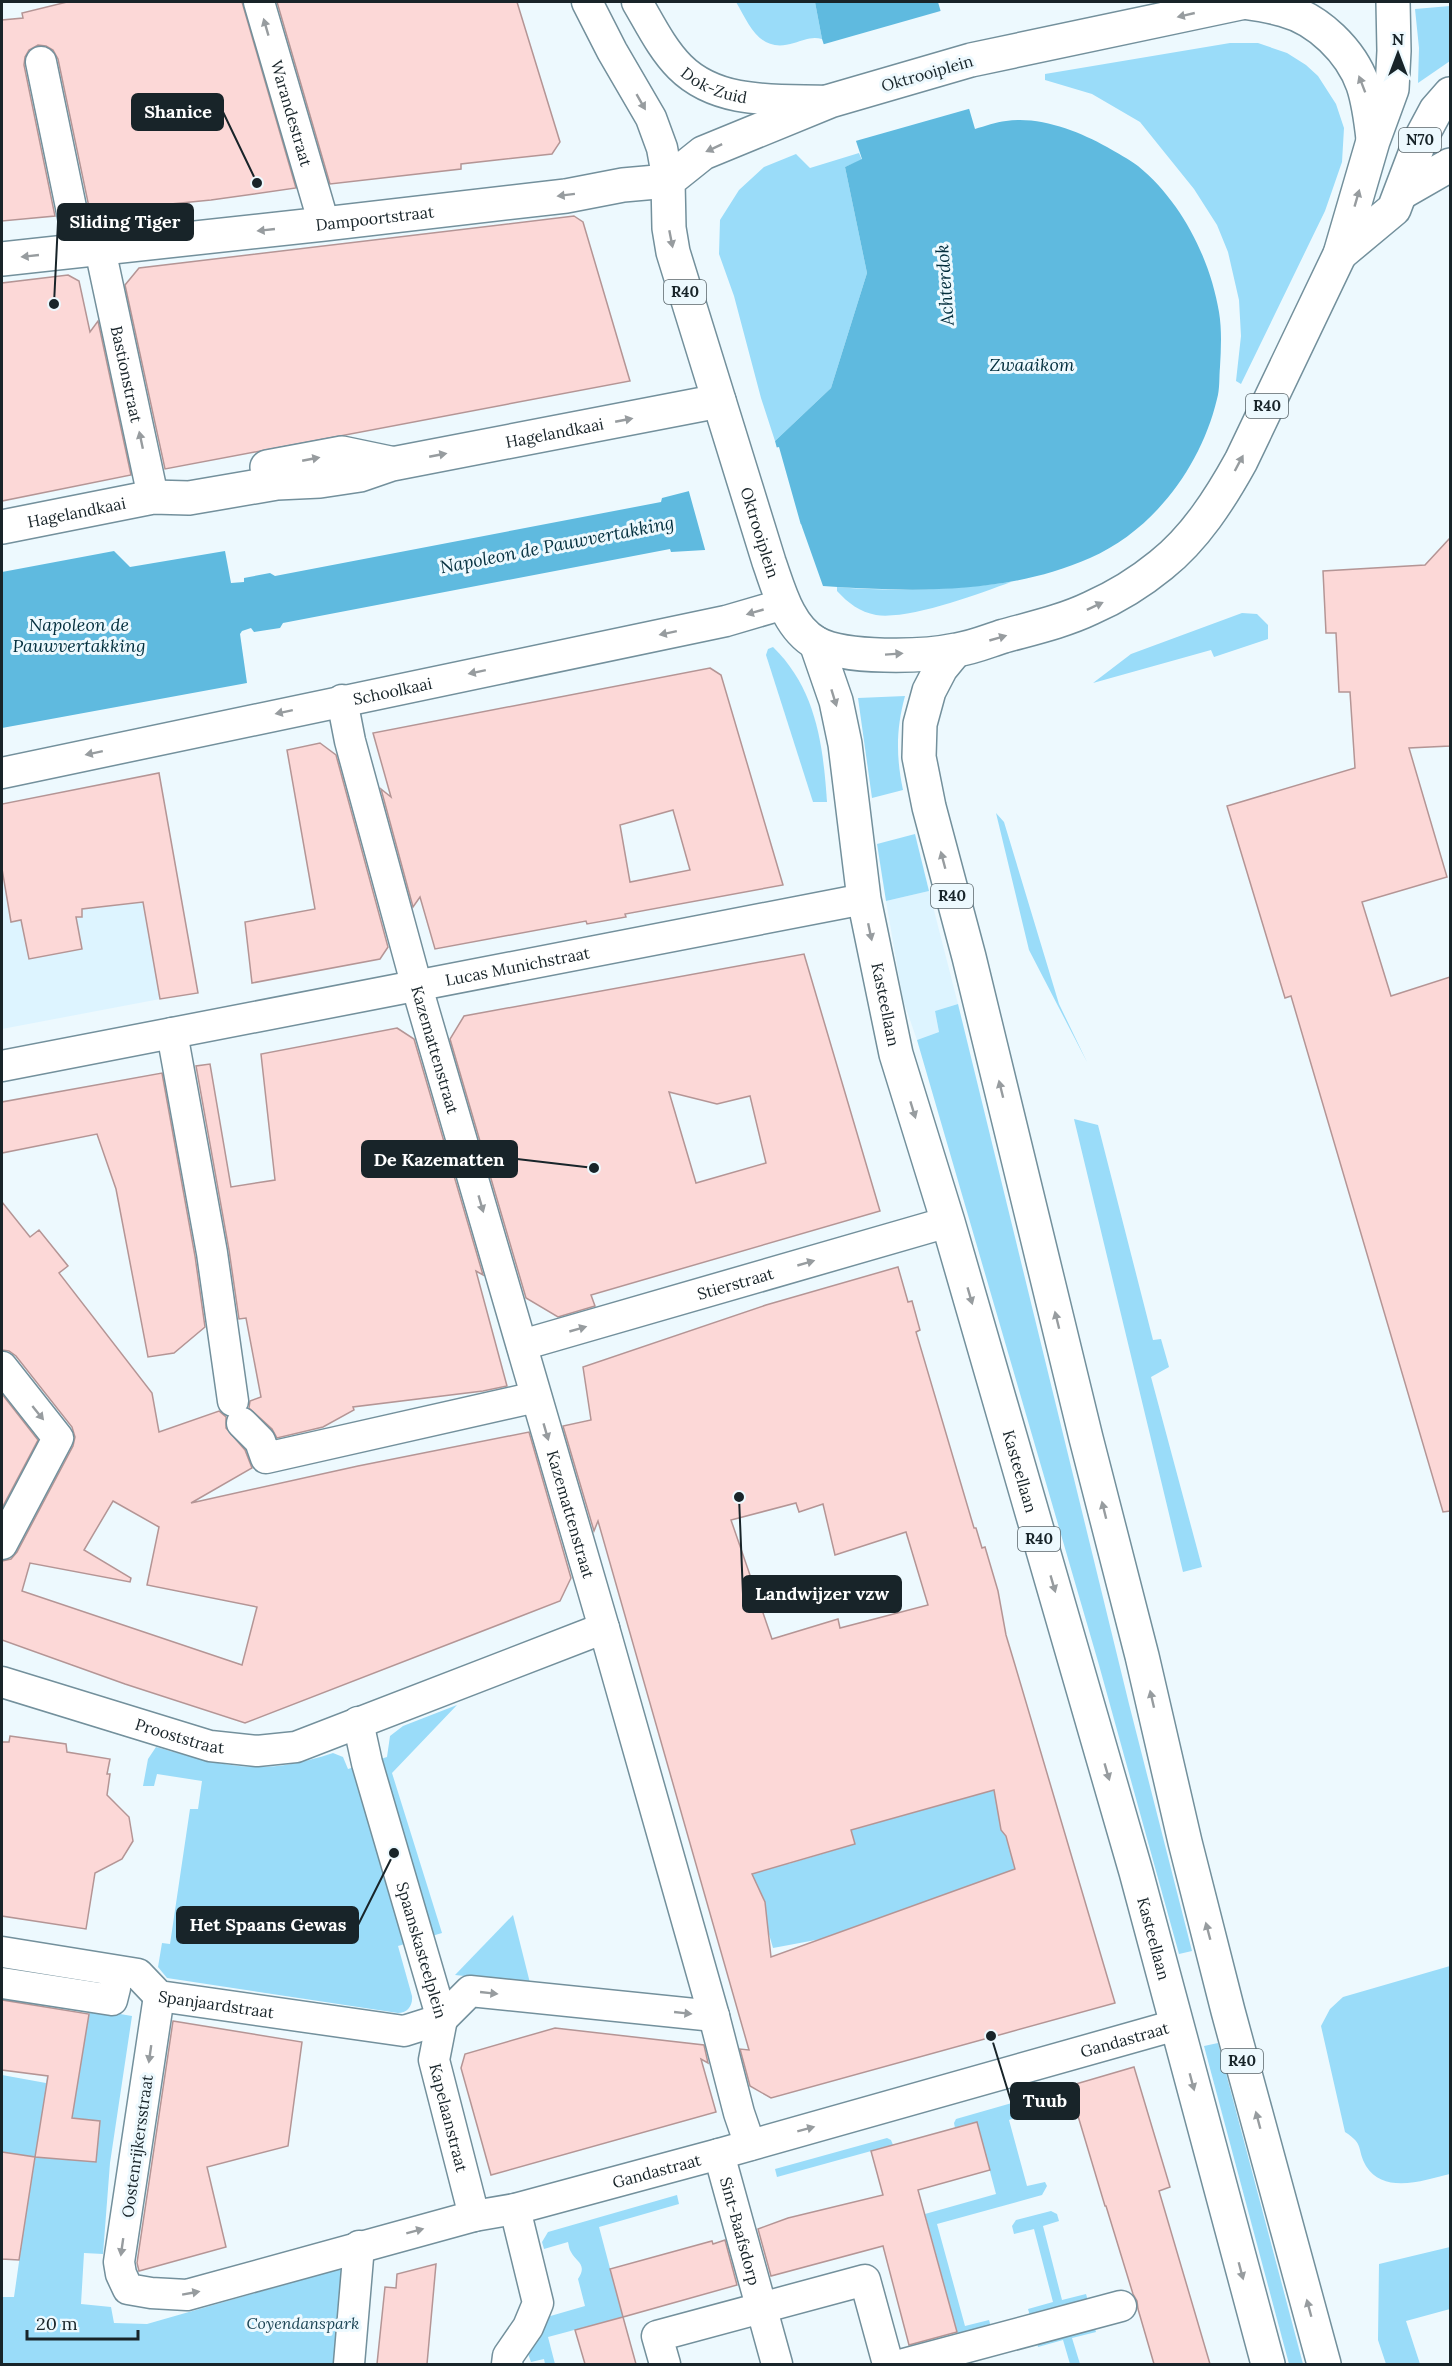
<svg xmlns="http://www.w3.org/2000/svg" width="1452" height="2366" viewBox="0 0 1452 2366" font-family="Lora,serif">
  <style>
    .built { fill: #ddf4ff }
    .green { fill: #9adcf9; fill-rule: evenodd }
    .water { fill: #5fbadf }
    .pier { fill: #edf9fe }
    .building { fill: #fcd8d7; stroke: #b49595; stroke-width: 1.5; fill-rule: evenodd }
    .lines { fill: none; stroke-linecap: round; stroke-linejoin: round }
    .street-casing { stroke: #73909c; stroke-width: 33 }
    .secondary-casing { stroke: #73909c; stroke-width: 36 }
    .primary-casing { stroke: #73909c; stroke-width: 36 }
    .street { stroke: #fff; stroke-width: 30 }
    .secondary { stroke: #fff; stroke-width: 33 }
    .primary { stroke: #fff; stroke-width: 33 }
    .oneway { fill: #979c9f }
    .labels { text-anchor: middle; stroke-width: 6; stroke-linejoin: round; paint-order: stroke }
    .shield { fill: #edf9fe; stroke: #586469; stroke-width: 1.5 }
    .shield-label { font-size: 15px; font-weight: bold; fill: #182429 }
    .street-label { font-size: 16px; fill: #182429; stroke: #edf9fe }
    .park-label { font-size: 16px; font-style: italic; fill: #1d4555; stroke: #edf9fe }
    .water-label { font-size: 18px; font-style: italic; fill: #022e3d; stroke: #edf9fe }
    .leader { fill: none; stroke: #182429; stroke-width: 2 }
    .callout-dot { fill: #182429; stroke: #edf9fe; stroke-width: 2 }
    .callout { fill: #182429; stroke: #182429; stroke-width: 2 }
    .callout-label { font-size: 18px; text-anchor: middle; font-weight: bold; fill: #fff }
  </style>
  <rect width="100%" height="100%" fill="#edf9fe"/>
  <!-- built -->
  <g class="built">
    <polygon points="122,781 160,999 2,1029 2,804"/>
    <polygon points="929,891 958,1004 935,1011 939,1032 917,1040 903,1000 886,901"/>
  </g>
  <!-- green -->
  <g class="green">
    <path d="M736,2H815L822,39C812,36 804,40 794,43C760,54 750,26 736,2Z"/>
    <polygon points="1450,6 1450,61 1418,83 1419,48 1415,9"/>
    <polygon points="1230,43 1258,43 1287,53 1306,65 1318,76 1336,104 1344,128 1342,162 1325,211 1241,384 1236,381 1241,336 1239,300 1228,252 1217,225 1194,189 1140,122 1092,94 1045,80 1045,74"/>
    <polygon points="859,153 862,160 845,167 867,273 831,388 775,441 761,398 734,296 719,254 720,220 739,190 764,167 796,154 810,168"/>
    <path d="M1011,582C978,594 909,620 876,615C860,612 848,603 837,591V587C896,592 953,590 1011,582Z"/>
    <polygon points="1242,613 1257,614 1268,625 1268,639 1214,657 1211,650 1093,683 1131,654"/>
    <path d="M773,647C816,689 823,744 827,802H813L766,655L768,649Z"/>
    <path d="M905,696C896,729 896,757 903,790L872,798L858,698Z"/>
    <polygon points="996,813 1004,822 1059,1004 1087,1062 1029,950"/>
    <polygon points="915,834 929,891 886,901 877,844"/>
    <polygon points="958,1004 1129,1704 1192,1951 1179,1954 1099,1665 917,1040 939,1032 935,1011"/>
    <polygon points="1074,1119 1098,1125 1153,1340 1161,1339 1169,1367 1151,1377 1202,1567 1183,1572"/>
    <path d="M457,1705L392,1773L442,1933L398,1946L412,1996C413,2006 407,2013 398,2013L167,1978L158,1967L162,1943L170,1944L190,1809H198L202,1781L157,1774L154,1786H143L148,1759L156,1747C227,1767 261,1777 333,1753L343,1757L348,1769L387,1757L390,1736L403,1726Z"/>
    <polygon points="994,1790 1015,1869 821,1939 773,1948 734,1814 788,1864 855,1844 851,1830"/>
    <polygon points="513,1915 530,1983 455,1975"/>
    <path d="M1450,1966V2174C1425,2180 1384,2195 1366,2166C1356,2148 1365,2145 1345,2132L1321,2026L1330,2009L1343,1997Z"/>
    <path d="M90,2009L132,2016L110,2163L103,2254L84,2253L81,2304L111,2307L114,2323L147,2324L350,2266L341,2364H2V2297H14L34,2157L8,2153L6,2166L2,2162V2075L46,2083L47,2076L78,2080ZM42,2115L100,2121L96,2162L35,2157Z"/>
    <polygon points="1218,2043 1303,2364 1289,2364 1204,2046"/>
    <polygon points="1026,2099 1031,2103 1034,2112 1009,2120 1027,2186 1045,2182 1047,2186 1042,2195 937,2224 965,2326 989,2320 992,2330 959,2339 925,2214 996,2194 977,2123 955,2128 954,2123 956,2119"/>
    <polygon points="887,2138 891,2140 893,2145 777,2177 775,2169"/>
    <path d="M677,2195L679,2204L599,2227L623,2317L548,2337L555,2364H545L544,2359L531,2362L527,2351L547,2317L585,2306L578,2279C588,2264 576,2262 571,2252C569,2249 569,2246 568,2242L544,2249L542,2242L548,2232Z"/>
    <polygon points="1051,2211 1057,2214 1059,2221 1043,2226 1062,2300 1086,2294 1089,2304 1031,2319 1028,2309 1053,2302 1034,2229 1014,2234 1012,2226 1016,2220"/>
    <polygon points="1450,2247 1450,2309 1406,2321 1420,2364 1386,2364 1378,2340 1379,2264"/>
    <polygon points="1093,2322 1096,2332 1072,2338 1080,2364 1070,2364 1063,2340 1038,2347 1036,2337"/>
  </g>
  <!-- water -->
  <path class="water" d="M815,2H938L975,129C985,126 996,122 1006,121C1040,116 1078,131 1107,147C1117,153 1129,159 1138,166C1181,201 1210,258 1219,312C1222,330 1221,349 1220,367C1219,377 1220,389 1217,399C1201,466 1154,530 1090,558C1006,595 912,592 823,586L801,524L705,550L671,552L670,549L283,623L280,628L254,632L251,628L242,631L240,634L247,683L2,728V572L114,551L130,567L225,551L231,583L244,582V578L270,573L275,576L661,502L662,498L782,467L775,441L831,388L867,273L845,167L862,159L822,39Z"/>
  <!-- pier -->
  <g class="pier">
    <polygon points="944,10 972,108 852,142 821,45"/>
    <polygon points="779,447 808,550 799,527 706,553 688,488 779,465 774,448"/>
  </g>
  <!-- building -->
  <g class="building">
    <polygon points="67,2 242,2 296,188 211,200 90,212 58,59 53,50 46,46 38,45 29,50 25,57 24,65 55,216 2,221 2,20 23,18 22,13"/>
    <polygon points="277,2 517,2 560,142 552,154 461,164 461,169 330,184"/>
    <polygon points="574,216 583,222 630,381 165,469 125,285 139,268"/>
    <polygon points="68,275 79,281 90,332 98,321 131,475 2,501 2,283"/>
    <polygon points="1450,538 1450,746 1409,748 1447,877 1362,902 1391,996 1450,977 1450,1511 1443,1512 1291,996 1285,998 1227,806 1355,768 1350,692 1339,692 1336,633 1326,633 1323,571 1425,565"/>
    <path d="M710,668L721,675L783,885L625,914L626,917L587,924L586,921L435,949L420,897L413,907L381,789L391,797L373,733ZM673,810L690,870L630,882L620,825Z"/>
    <polygon points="320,743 336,755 388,947 380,959 252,983 245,922 315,909 287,750"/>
    <polygon points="159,773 198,993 160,999 143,902 82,909 82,917 76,917 82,949 29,959 21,920 11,922 2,869 2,804"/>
    <path d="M804,954L880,1211L591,1295L595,1306L558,1317L526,1298L450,1039L464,1016ZM669,1092L717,1104L750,1096L766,1163L696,1183Z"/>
    <polygon points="397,1028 414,1039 483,1275 476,1271 507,1386 483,1391 353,1407 354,1410 323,1427 277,1438 272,1429 249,1408 250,1401 261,1397 246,1318 239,1319 229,1250 196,1066 210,1064 231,1187 275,1180 261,1054"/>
    <polygon points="162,1073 195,1256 205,1327 174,1353 148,1357 116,1189 97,1134 2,1153 2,1102"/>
    <path d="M2,1202L30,1237L39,1230L68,1266L59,1273L152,1393L159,1432L219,1411L226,1417V1428L245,1450L252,1468L191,1503L358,1466L529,1432L571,1578L560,1601L245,1723L125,1684L2,1640V1561L11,1559L17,1552L73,1446L75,1437L72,1427L16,1356L9,1351L2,1350ZM113,1501L159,1527L147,1585L257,1607L242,1665L22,1591L30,1563L130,1582L131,1578L84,1550Z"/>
    <path d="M898,1267L908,1302L912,1301L920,1330L916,1332L974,1528H976L982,1548L985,1547L998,1591L1006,1635L1015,1665L1115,2003L771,2098L750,2086L740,2049L749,2050L598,1521L594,1531L563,1426L591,1420L583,1367L766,1305ZM796,1503L799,1512L823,1504L835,1555L906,1532L928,1605L840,1628L838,1619L772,1639L731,1520ZM994,1790L1001,1830L1006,1836L1015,1869L771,1957L765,1902L752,1874L855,1844L851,1830Z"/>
    <polygon points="2,1394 38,1440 2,1508"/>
    <polygon points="10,1736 66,1744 67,1752 110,1759 107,1774 110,1774 107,1795 129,1817 133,1841 122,1859 95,1873 86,1929 2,1916 2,1742 9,1742"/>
    <polygon points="2,2000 89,2014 72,2118 100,2121 96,2162 35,2157 48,2076 2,2070"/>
    <polygon points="173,2021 302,2042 288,2146 207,2167 226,2247 139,2271 137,2263"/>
    <polygon points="555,2028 704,2045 708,2063 701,2059 716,2112 491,2175 461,2068 465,2054"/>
    <polygon points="1134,2067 1170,2187 1159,2191 1210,2364 1154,2364 1138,2309 1137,2301 1133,2294 1106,2206 1105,2206 1069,2086"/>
    <polygon points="977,2122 990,2170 918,2190 957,2332 909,2345 883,2246 771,2276 758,2229 788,2218 883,2195 871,2151"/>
    <polygon points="2,2152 35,2157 19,2260 2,2259"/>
    <polygon points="725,2240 737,2285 623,2317 610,2269 712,2241 713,2244"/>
    <polygon points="436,2264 427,2364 377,2364 385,2287 396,2288 397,2274"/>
    <polygon points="623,2317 636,2364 585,2364 575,2330"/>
  </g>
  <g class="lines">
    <!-- street casing -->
    <g class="street-casing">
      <g id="street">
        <path id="s1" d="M259,2L324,224"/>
        <polyline points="587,2 612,51 651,118 662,148 668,181"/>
        <path id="s2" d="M637,2C650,24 662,49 680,67C719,106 780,99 830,101"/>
        <polyline points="41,62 80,251"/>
        <path id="s3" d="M100,249L153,497"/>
        <path id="s4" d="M342,700L350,741L417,987L604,1628L714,2016L739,2113L750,2145"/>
        <path id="s5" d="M2,773L726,621L784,604"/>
        <polyline points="172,1033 212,1253 233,1401"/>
        <path id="s6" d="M2,1066L864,899"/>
        <path id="s7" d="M522,1345L948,1222"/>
        <polyline points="2,1367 58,1438 2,1544"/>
        <polyline points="242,1423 260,1441 266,1458 536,1397"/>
        <path id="s8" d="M2,1682L210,1746L257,1751L296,1747L604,1628"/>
        <path id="s9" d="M358,1722L367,1763L442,2019L434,2060L474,2216"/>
        <path id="s10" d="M2,1952L138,1974L159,1996L404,2031L442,2019L470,1991L714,2016"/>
        <polyline points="2,1983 112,2000 115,1988"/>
        <path id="s11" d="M159,1996L119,2262L121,2274L128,2289L151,2293L187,2295L474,2216L515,2209L719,2154L1176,2025"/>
        <path id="s12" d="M719,2154L777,2364"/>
        <polyline points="349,2364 359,2246"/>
        <polyline points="507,2364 508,2356 528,2327 538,2303 515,2209"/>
        <polyline points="665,2364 657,2336 865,2280 888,2364"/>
        <polyline points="904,2364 1121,2306"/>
      </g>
    </g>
    <!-- secondary casing -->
    <g class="secondary-casing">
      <g id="secondary">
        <polyline points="1401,193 1450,165"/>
        <path id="s13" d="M2,259L324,224L566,196L623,185L668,181"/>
        <polyline points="267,467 342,453 390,463"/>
        <path id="s14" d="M2,527L153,497L189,498L277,483L320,481L360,475L392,464L719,401"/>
      </g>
    </g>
    <!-- primary casing -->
    <g class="primary-casing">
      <g id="primary">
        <path d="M1243,2C1257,4 1271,6 1284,10C1318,19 1351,51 1363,85C1369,103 1371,121 1373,139"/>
        <path id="s15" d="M1245,2L971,60L830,101L703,153L668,181L669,228L673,252L769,562C779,590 788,627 816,643C845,659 923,657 956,650C972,648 988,641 1004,636C1033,628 1064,621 1091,608C1116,597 1139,583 1161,565C1195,538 1220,499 1241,461L1340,254L1373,141L1392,89L1394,51L1393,2"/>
        <polyline points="1340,254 1394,209 1421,138 1436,110 1450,94"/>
        <path id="s16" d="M816,643L836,701L845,744L864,899L896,1054L948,1222L1136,1872L1268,2364"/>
        <polyline points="955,651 941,668 929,691 920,724 919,757 929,807 969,957 1086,1438 1142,1656 1185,1842 1228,2011 1324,2364"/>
      </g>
    </g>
    <!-- street -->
    <use href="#street" class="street"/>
    <!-- secondary -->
    <use href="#secondary" class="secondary"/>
    <!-- primary -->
    <use href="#primary" class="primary"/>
  </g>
  <!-- one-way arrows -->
  <defs><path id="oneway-solid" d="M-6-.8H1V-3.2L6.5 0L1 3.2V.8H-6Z" transform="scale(1.5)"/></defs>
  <g class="oneway">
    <use href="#oneway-solid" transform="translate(1186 15) rotate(167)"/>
    <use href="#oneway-solid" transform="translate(266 27) rotate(-106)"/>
    <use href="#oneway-solid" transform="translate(1362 84) rotate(-111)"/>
    <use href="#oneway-solid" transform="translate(641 102) rotate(60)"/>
    <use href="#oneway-solid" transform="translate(714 148) rotate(155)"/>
    <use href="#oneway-solid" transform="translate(566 195) rotate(173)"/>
    <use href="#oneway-solid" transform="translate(1357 198) rotate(-74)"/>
    <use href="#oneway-solid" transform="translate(266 230) rotate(174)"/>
    <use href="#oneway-solid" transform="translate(671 239) rotate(79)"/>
    <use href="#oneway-solid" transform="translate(30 256) rotate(174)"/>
    <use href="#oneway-solid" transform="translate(624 420) rotate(-11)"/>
    <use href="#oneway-solid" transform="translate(141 440) rotate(-102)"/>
    <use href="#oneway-solid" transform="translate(438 455) rotate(-11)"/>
    <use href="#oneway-solid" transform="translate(311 459) rotate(-11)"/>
    <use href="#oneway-solid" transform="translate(1239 463) rotate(-62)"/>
    <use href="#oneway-solid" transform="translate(1095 606) rotate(-25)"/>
    <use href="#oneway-solid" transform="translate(755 612) rotate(164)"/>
    <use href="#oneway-solid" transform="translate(668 633) rotate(168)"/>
    <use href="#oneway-solid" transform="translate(998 638) rotate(-16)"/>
    <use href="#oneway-solid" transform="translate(894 654) rotate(-4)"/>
    <use href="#oneway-solid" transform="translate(477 672) rotate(168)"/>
    <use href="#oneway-solid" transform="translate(834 698) rotate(73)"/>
    <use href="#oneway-solid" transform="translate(284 712) rotate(168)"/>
    <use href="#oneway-solid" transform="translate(94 753) rotate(168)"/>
    <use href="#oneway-solid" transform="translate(943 860) rotate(-105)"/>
    <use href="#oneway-solid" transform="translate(870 932) rotate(78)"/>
    <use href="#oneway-solid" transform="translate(1001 1089) rotate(-104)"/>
    <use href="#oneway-solid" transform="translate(913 1110) rotate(73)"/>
    <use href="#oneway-solid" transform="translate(481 1204) rotate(74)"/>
    <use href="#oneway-solid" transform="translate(806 1263) rotate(-16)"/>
    <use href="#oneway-solid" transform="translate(970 1296) rotate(74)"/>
    <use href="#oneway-solid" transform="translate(1057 1320) rotate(-104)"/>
    <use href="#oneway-solid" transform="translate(578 1329) rotate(-16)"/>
    <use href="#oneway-solid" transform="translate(38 1413) rotate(51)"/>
    <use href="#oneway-solid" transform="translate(546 1432) rotate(74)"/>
    <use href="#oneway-solid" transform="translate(1104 1510) rotate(-104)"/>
    <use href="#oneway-solid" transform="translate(1053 1584) rotate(74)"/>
    <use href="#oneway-solid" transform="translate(1152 1699) rotate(-103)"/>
    <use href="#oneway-solid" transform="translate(1107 1772) rotate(74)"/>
    <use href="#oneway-solid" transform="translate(1208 1931) rotate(-105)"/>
    <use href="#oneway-solid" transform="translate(489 1993) rotate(6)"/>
    <use href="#oneway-solid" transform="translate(683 2013) rotate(6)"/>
    <use href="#oneway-solid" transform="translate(150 2054) rotate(98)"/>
    <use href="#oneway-solid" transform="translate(1192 2082) rotate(75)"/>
    <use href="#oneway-solid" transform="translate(1258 2120) rotate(-105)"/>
    <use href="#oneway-solid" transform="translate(806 2129) rotate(-15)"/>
    <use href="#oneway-solid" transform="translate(415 2231) rotate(-15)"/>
    <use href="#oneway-solid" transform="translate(122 2247) rotate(98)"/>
    <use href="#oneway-solid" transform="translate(1241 2271) rotate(75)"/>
    <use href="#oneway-solid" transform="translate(191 2293) rotate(-10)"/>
    <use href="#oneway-solid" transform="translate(1309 2308) rotate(-105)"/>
  </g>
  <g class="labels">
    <!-- shield labels -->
    <g class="shield">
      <rect x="1399" y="128" width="42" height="24" rx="4.5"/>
      <rect x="664" y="280" width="42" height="24" rx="4.5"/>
      <rect x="1246" y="394" width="42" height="24" rx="4.5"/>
      <rect x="931" y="884" width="42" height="24" rx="4.5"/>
      <rect x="1018" y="1527" width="42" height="24" rx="4.5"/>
      <rect x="1221" y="2049" width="42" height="24" rx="4.5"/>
    </g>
    <g class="shield-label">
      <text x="1420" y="145">N70</text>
      <text x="685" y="297">R40</text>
      <text x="1267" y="411">R40</text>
      <text x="952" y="901">R40</text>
      <text x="1039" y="1544">R40</text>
      <text x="1242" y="2066">R40</text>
    </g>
    <!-- street labels -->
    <g class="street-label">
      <text transform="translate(927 73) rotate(-16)" y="6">Oktrooiplein</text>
      <text dy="6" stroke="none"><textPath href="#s2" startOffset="118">Dok-Zuid</textPath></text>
      <text dy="6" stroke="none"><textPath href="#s1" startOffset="116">Warandestraat</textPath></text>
      <text dy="6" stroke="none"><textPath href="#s13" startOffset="375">Dampoortstraat</textPath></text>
      <text dy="6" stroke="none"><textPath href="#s3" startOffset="128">Bastionstraat</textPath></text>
      <text dy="6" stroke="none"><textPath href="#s14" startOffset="562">Hagelandkaai</textPath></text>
      <text dy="6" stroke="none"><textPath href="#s14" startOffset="76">Hagelandkaai</textPath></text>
      <text dy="6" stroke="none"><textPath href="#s15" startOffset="974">Oktrooiplein</textPath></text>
      <text dy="6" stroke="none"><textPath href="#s5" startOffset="399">Schoolkaai</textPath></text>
      <text dy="6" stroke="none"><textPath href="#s6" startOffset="525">Lucas Munichstraat</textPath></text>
      <text dy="6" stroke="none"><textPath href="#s16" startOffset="369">Kasteellaan</textPath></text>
      <text dy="6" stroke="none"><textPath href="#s4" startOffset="362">Kazemattenstraat</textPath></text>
      <text dy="6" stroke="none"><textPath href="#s7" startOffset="222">Stierstraat</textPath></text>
      <text dy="6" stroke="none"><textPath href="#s16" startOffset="855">Kasteellaan</textPath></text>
      <text dy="6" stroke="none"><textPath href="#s4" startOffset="846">Kazemattenstraat</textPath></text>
      <text dy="6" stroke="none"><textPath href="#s8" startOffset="186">Prooststraat</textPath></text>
      <text dy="6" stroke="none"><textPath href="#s16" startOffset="1341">Kasteellaan</textPath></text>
      <text dy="6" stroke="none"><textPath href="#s9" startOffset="237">Spaanskasteelplein</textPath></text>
      <text dy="6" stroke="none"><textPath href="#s10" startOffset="226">Spanjaardstraat</textPath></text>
      <text dy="6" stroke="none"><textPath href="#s11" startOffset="1329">Gandastraat</textPath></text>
      <text dy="6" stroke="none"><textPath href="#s9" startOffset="410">Kapelaanstraat</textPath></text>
      <text transform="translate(137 2146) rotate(-82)" y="6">Oostenrijkersstraat</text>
      <text dy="6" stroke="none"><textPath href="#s11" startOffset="843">Gandastraat</textPath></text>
      <text dy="6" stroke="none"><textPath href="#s12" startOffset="80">Sint-Baafsdorp</textPath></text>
    </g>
    <!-- park labels -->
    <g class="park-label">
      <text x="303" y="2329">Coyendanspark</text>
    </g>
    <!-- water labels -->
    <g class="water-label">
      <text transform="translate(945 285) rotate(-94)" y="6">Achterdok</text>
      <text x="1032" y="371">Zwaaikom</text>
      <text transform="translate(557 545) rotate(-11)" y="6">Napoleon de Pauwvertakking</text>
      <text x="79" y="631">Napoleon de<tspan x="79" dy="21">Pauwvertakking</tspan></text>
    </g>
  </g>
  <!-- callouts -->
  <path class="leader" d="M257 183L223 112M54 304L58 222M594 1168L517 1159M739 1497L743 1594M394 1853L358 1925M991 2036L1011 2101"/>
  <g class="callout-dot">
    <circle cx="257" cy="183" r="6"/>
    <circle cx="54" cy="304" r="6"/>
    <circle cx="594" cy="1168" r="6"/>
    <circle cx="739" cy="1497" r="6"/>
    <circle cx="394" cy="1853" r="6"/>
    <circle cx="991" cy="2036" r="6"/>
  </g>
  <g class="callout">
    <rect x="132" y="94" width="91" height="36" rx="6"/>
    <rect x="58" y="204" width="135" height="36" rx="6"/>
    <rect x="362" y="1141" width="155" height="36" rx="6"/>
    <rect x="743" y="1576" width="158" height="36" rx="6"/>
    <rect x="177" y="1907" width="181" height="36" rx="6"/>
    <rect x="1011" y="2083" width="68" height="36" rx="6"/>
  </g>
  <g class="callout-label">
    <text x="178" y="118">Shanice</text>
    <text x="125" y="228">Sliding Tiger</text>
    <text x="439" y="1166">De Kazematten</text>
    <text x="822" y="1600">Landwijzer vzw</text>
    <text x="268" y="1931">Het Spaans Gewas</text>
    <text x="1045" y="2107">Tuub</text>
  </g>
  <!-- border -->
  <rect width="1452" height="2366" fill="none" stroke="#182429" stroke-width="6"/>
  <!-- north arrow -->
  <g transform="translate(1398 54)" stroke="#edf9fe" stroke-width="4.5" paint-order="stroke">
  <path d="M0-4.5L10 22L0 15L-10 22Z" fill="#182429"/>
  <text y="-9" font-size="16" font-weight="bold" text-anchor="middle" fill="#182429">N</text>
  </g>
  <!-- scale -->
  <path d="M27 2330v9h111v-9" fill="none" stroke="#182429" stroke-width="3"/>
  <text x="36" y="2330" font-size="18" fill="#182429" stroke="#edf9fe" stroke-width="4.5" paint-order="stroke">20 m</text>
</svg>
